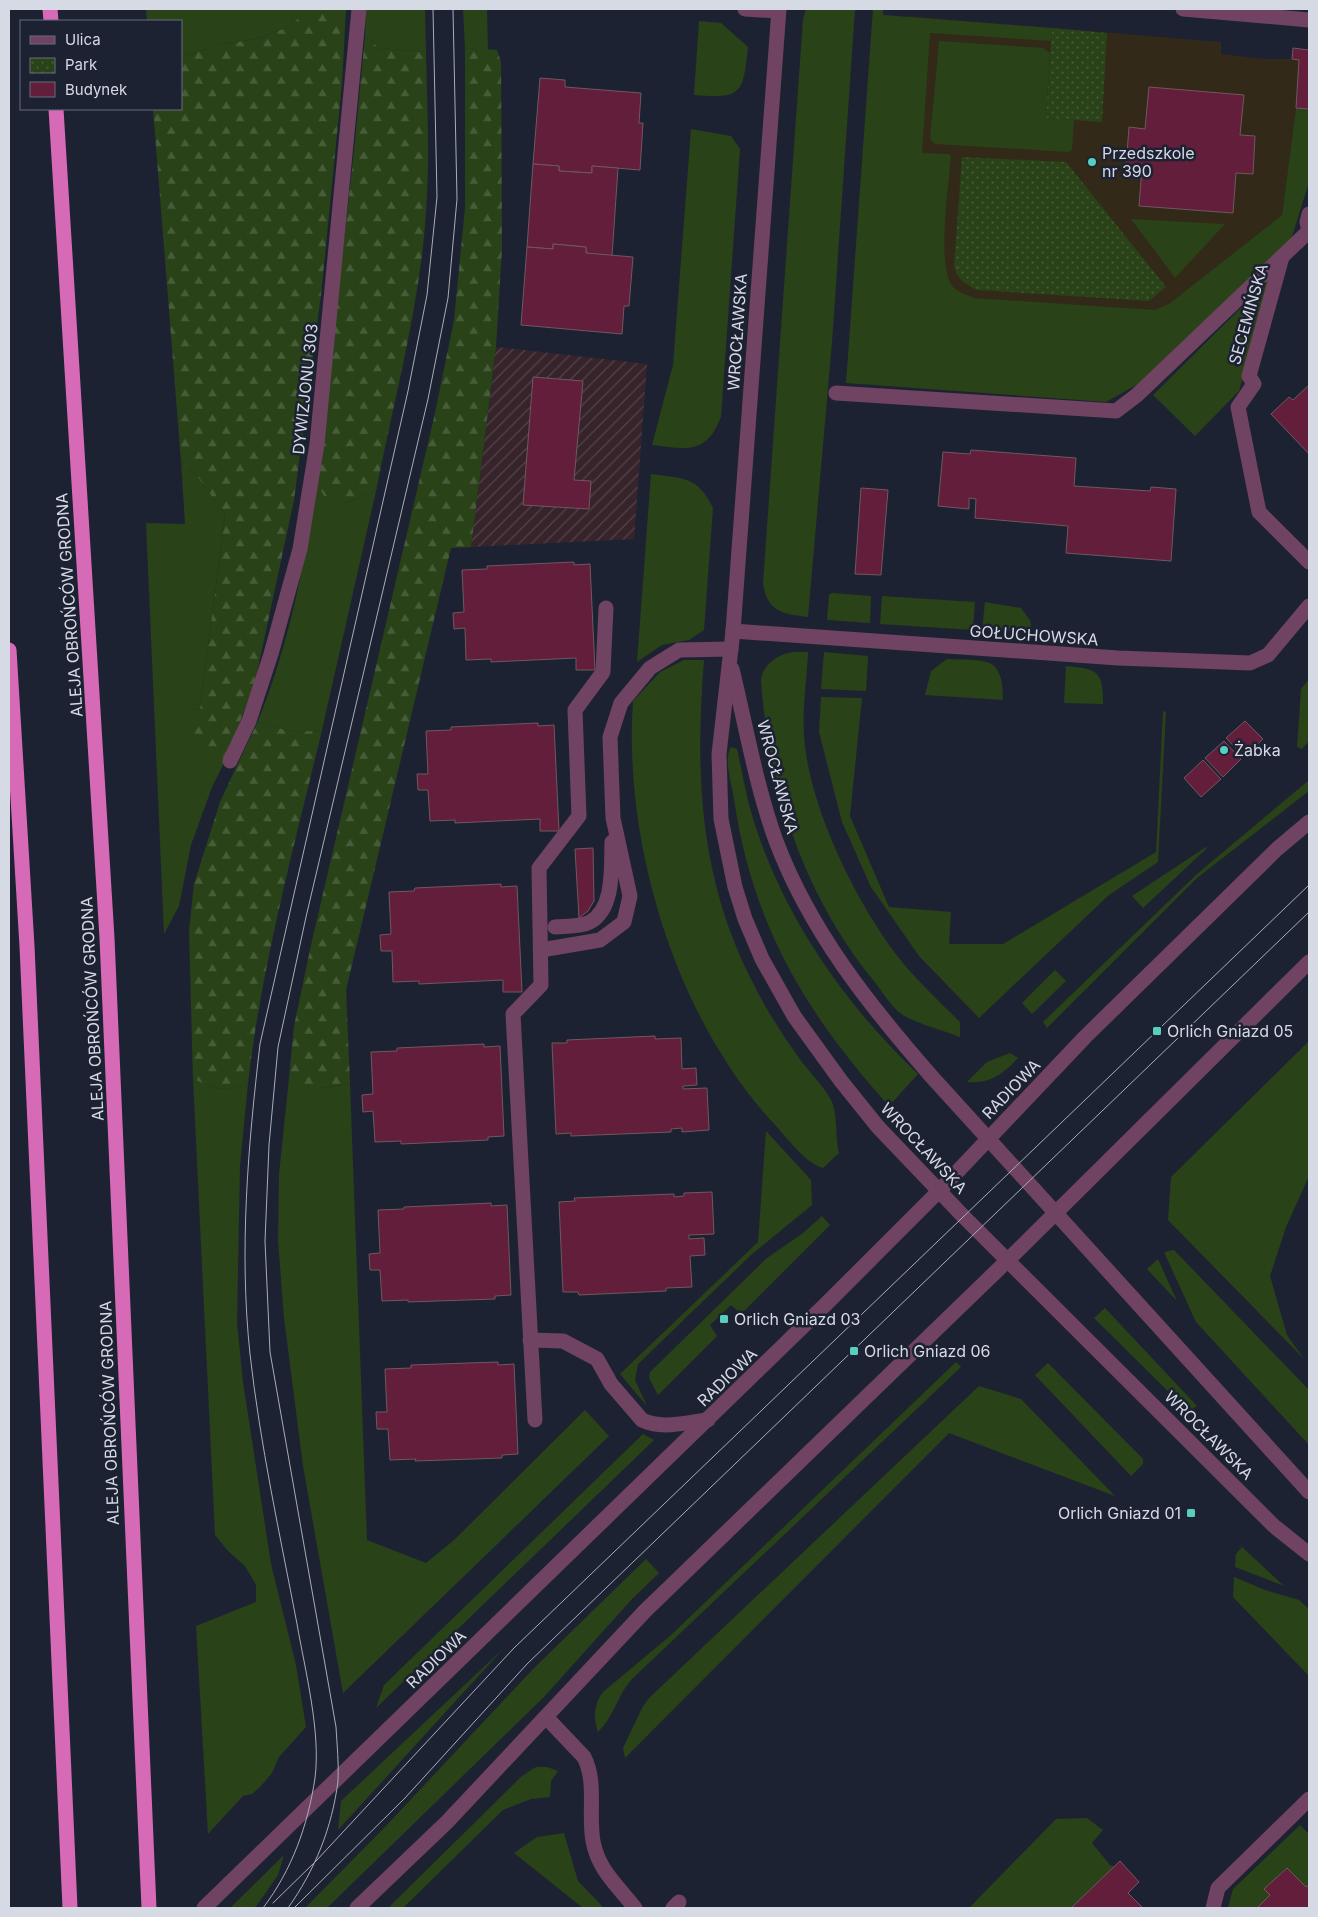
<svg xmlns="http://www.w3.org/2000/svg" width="1318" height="1917" viewBox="0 0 1318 1917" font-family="Inter,sans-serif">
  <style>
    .industrial { fill: url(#industrial-furrows) }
    .education { fill: #322919 }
    .green { fill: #294218 }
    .forest { fill: url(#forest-firs) }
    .park { fill: url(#park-dots) }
    .building { fill: #621e3a; stroke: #6f585f }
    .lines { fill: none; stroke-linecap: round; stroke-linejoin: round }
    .minor { stroke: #6f4361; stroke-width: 15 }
    .highway { stroke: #d66ab7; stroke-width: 15 }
    .tram { stroke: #a9adb9; stroke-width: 1 }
    .poi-dot { fill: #59cebf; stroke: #1d2233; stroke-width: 2 }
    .labels { text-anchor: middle; stroke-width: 5; stroke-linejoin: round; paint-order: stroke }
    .poi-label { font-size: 16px; fill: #d6dae5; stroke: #1d2233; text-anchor: start }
    .street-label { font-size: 16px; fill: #d6dae5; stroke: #1d2233 }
  </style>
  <defs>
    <pattern id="industrial-furrows" width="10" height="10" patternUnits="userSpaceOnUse" patternTransform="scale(1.25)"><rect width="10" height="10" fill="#37242b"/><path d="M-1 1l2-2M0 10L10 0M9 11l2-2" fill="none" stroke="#53434a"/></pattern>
    <pattern id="forest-firs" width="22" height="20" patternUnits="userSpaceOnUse" patternTransform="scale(1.25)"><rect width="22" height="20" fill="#294218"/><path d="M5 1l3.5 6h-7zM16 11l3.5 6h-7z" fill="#475d39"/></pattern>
    <pattern id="park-dots" width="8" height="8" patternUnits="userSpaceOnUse" patternTransform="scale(1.25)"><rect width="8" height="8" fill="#294218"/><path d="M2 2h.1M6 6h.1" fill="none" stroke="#475d39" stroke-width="1.8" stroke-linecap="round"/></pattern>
  </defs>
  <rect width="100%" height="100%" fill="#1d2233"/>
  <!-- industrial -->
  <polygon class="industrial" points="496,347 647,364 634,539 471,547"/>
  <!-- education -->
  <polygon class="education" points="906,16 1221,42 1221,54 1265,59 1292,59 1293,48 1309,50 1309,109 1296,109 1282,215 1089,368 880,357"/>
  <!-- green -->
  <g class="green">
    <polygon points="146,9 314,9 286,28 256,39 223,44 181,57 181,21 147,21"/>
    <polygon points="366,9 425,9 426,52 379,48 365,36"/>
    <polygon points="463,9 487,9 488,50 465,48"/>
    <path d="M806,9H855L832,342L808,617C783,614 767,612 763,583L803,19Z"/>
    <path d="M873,9H883V15L1052,28L1051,41L930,33L922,153L949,154L951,156C949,183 936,268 953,287C958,292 967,295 974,298L1155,310L1169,304L1282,215L1296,108L1309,109V182L1291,240L1147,379L1106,402L846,383Z"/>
    <path d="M699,21L721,23L748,47C743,94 742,99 694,95Z"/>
    <polygon points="939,41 1043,48 1050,53 1046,118 1074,120 1072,150 1068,152 935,144 930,139"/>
    <path d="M691,129L731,136L740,149L721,417C706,455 687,449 652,445L673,365Z"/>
    <polygon points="1131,219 1225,224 1175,278"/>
    <polygon points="1272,277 1239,391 1195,436 1153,395"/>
    <path d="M181,461L197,476L225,515C218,580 207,644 200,710L190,708L226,759L212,787L191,845L179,906L164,934L146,523L185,524Z"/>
    <path d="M651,474C683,479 697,475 713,508L704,630L689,640L662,645L637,662Z"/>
    <path d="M317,482L344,503L376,491L322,730C299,733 280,731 258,721C289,645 305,563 317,482Z"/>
    <polygon points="832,593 871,596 870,623 827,620 829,595"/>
    <polygon points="882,596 975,602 973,630 880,624"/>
    <polygon points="985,602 1021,608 1030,620 1032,632 982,630"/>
    <path d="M793,652H808C807,679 802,708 804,735C808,804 854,898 895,953C914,978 938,1000 960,1022V1037C945,1031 915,1023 903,1015C891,1007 882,991 873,980C804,895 769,789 761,681C762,665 778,654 793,652Z"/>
    <polygon points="824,652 868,656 866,691 821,689"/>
    <path d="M947,659C985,661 1003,654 1003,700L925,695L931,671Z"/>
    <path d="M684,660H704C695,773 699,877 752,981C765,1008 782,1034 799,1058C809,1072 823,1085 831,1100C838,1113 835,1138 839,1153L823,1168C804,1162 789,1140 776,1126C676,1020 623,844 633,701L660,672Z"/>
    <path d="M1066,666C1098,669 1103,671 1103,704L1064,703Z"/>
    <polygon points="1309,679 1309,741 1302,749 1297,747 1301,689"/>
    <polygon points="821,697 862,698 850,816 889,907 951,912 949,944 1003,944 1156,852 1163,712 1166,711 1158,862 1109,895 979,1018 919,956 871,887 842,822 819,732"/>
    <path d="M731,747L737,749L738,753C742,771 745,790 750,808C778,909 843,1003 918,1074L889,1106C806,1014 752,924 734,799C732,785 723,759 731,747Z"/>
    <polygon points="1309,780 1309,791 1197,878 1047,1028 1043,1022 1197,874"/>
    <polygon points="1206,847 1207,848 1143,908 1132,896"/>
    <polygon points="1055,970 1066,981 1032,1014 1022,1003"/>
    <polygon points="1309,1041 1309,1176 1286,1227 1270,1276 1287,1335 1304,1359 1168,1220 1171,1177"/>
    <path d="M1010,1053L1018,1058C1003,1074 990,1084 967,1082L987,1062Z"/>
    <path d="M193,1079C213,1088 229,1094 248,1083L240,1166L237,1323L243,1382L271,1564L296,1665L306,1727L279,1757L272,1773L261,1786L252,1794L243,1796L208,1834L196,1626L256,1602V1585L245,1566L228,1551L215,1535Z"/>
    <polygon points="350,1084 367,1540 426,1563 453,1541 585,1410 609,1436 343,1693 303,1466 284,1318 278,1241 279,1174 288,1088 320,1088"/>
    <polygon points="766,1131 811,1180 812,1205 751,1255 638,1364 635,1380 647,1406 620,1374 758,1242"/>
    <polygon points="822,1216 830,1225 743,1312 740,1310 738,1311 731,1305 710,1325 717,1336 658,1395 649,1378 650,1372 767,1258 803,1233"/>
    <polygon points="1174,1250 1309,1390 1309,1445 1196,1322 1164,1252"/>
    <polygon points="1158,1259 1177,1301 1147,1269"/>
    <polygon points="1105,1308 1197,1406 1189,1412 1094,1318"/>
    <path d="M956,1362L961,1367L633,1678C617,1695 614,1717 598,1732C593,1718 594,1704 603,1692L670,1636Z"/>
    <polygon points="1048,1363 1143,1459 1143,1464 1131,1476 1035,1375"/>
    <polygon points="979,1386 1021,1399 1115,1496 949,1433 625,1758 623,1748 642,1708 649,1698"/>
    <polygon points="643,1434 654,1440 376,1708 384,1685"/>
    <polygon points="1242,1547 1284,1586 1235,1567 1236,1554"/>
    <polygon points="646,1559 659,1573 632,1599 544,1697 327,1908 305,1908 384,1828 533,1669"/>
    <polygon points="1234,1577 1265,1590 1299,1600 1309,1609 1309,1676 1233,1597"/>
    <polygon points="504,1648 338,1830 341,1801"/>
    <polygon points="536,1767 547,1767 558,1771 551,1781 550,1797 531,1799 503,1810 403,1908 388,1908 522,1776"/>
    <polygon points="1087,1818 1103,1830 1092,1843 1110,1865 1115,1867 1071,1908 969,1908 1056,1819"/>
    <polygon points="1300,1825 1309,1834 1309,1885 1306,1887 1286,1868 1265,1889 1270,1895 1257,1908 1228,1908 1233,1889"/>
    <polygon points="564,1833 578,1881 604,1908 583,1908 514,1853 537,1837"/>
    <polygon points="284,1855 278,1875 255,1908 230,1908"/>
  </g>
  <!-- forest -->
  <g class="forest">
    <path d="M311,9H346L342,83L321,295L294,500L255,682L226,759L190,741V708L200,710C207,644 218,580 225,515L197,476L181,461L153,109H181V57L223,44L256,39L286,28Z"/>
    <path d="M365,36L379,48L426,52C427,105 430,159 426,212C420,306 394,399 376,491L344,503L324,496L317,482L354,151Z"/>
    <polygon points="465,48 497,50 501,62 502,249 496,347 471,547 451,548 346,990 350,1084 320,1088 288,1088 294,1026 311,945 435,413 454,320 465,208"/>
    <path d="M258,721C280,731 299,733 322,730C294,847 262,963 248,1083C229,1094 213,1088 193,1079L189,931L194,884L220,802Z"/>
  </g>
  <!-- park -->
  <g class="park">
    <polygon points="1052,28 1107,33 1102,122 1046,118"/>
    <path d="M962,157L1066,162L1166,287L1149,301L977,290C965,284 957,279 954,266Z"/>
  </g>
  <!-- building -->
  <g class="building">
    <polygon points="1293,48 1309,50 1309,109 1296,108 1299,60 1292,59"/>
    <polygon points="540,78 565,80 565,87 641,93 639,123 643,123 640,170 592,166 592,173 559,171 559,166 533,164"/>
    <polygon points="1149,87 1244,95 1240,135 1255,136 1253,174 1236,173 1233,213 1139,206 1142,168 1126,166 1129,127 1145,129"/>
    <polygon points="533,164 559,166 559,171 592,173 592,166 618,168 612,256 586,253 586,247 553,244 553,249 527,247"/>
    <polygon points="553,244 586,247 586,253 633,257 629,306 624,306 622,334 521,325 527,247 553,249"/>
    <polygon points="533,377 583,381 574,480 591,481 589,509 523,505"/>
    <polygon points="1309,385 1309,454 1271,414 1289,397 1293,400"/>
    <polygon points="971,450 1076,458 1074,486 1150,491 1151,487 1176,489 1171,561 1066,553 1068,526 975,518 976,499 969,498 969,509 938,506 943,452 970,454"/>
    <polygon points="861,488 888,490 881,575 855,574"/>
    <polygon points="574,562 574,565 590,564 595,670 576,670 576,658 491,662 491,659 466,660 465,628 454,629 453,613 464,612 462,570 487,569 487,566"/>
    <polygon points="1245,721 1263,739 1244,757 1226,738"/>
    <polygon points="538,723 538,726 554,725 559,831 540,831 540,819 455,823 455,820 430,821 428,790 418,790 417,774 428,774 426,731 451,730 451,727"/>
    <polygon points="1224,741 1241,759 1223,777 1205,758"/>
    <polygon points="1203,760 1221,779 1201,797 1184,778"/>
    <polygon points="593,848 594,901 588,911 579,918 575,849"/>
    <polygon points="501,884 501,887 517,886 522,992 503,992 503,980 419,984 419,981 393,982 392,951 381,951 380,935 391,934 389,892 414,891 415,888"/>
    <polygon points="655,1036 655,1039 681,1038 682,1069 696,1068 697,1085 683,1086 683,1089 707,1088 709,1130 682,1132 682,1128 671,1129 671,1132 571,1136 571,1133 556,1134 552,1043 567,1043 567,1040"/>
    <polygon points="484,1044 484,1047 500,1046 504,1136 488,1137 488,1140 401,1144 401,1141 375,1142 373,1111 363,1112 362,1095 373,1094 371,1052 397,1051 397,1048"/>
    <polygon points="712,1192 714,1234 689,1235 689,1239 704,1238 705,1255 690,1256 692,1287 666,1288 666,1291 579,1295 578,1292 563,1292 559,1202 575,1201 574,1198 674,1194 674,1197 684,1196 684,1193"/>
    <polygon points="491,1203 491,1206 507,1205 511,1295 495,1296 495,1299 408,1302 408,1300 382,1301 380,1270 370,1270 369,1254 380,1253 378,1210 404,1209 404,1207"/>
    <polygon points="498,1362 498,1365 514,1364 518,1454 502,1455 502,1458 415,1461 416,1459 390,1460 388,1429 377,1429 376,1412 387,1412 385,1369 411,1368 411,1365"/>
    <polygon points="1120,1861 1139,1882 1128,1893 1143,1908 1071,1908"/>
    <polygon points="1287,1868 1306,1887 1309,1885 1309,1908 1257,1908 1270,1895 1264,1889"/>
  </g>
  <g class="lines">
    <!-- minor -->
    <g class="minor">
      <polyline points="745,9 778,11"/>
      <polyline points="779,9 733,631 719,754 721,819 735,887 745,919 762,959 794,1016 841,1081 878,1127 963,1216 1274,1526 1309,1554"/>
      <polyline points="1183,9 1309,20"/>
      <polyline points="1309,231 1307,222 1309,214"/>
      <polyline points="1282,257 1249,376 1254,384 1238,407 1259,512 1309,562"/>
      <polyline points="836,393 1116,411 1137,395 1309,231"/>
      <polyline points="733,631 1118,658 1250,663 1268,655 1309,606"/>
      <path d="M732,669C746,726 756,786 776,841C810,931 869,1005 932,1077L1309,1492"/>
      <polyline points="230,761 249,721 271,654 300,549 317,444 359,9"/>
      <path d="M555,927C565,926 581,927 590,922C615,908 611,867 612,842"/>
      <polyline points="541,950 600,940 624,922 630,896 613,818 610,737 621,703 650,668 679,650 731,649"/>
      <path d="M530,1340L563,1341L597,1359L611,1384L642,1420C662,1430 687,1422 708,1420"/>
      <polyline points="535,1420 513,1014 541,985 539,868 579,816 575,710 603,672 606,608"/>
      <path d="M546,1717L584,1757C597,1782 588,1814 593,1841C598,1870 618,1886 635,1908"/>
      <polyline points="204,1908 825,1305 940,1190 1085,1037 1277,849 1309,822"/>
      <polyline points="357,1908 447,1822 645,1611 1008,1260 1309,962"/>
      <polyline points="673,1908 679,1902"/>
      <polyline points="1213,1908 1218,1888 1309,1799"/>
    </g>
    <!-- highway -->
    <g class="highway">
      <polyline points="50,9 51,21"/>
      <polyline points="56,109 107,938 149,1908"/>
      <polyline points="9,650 27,946 70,1908"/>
    </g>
    <!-- tram -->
    <g class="tram">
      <polyline points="273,1903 316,1861 514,1648 1309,885"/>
      <path d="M263,1908C292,1870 308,1825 315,1778C321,1732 305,1670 297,1624C280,1535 260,1444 250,1354C239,1250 248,1147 260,1044L408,391L427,295L437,197L433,9"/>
      <path d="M288,1908C315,1870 332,1828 338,1781C339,1764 337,1745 336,1727L270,1352L265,1241L269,1145L278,1047L306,917L428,399L448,298L457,199L453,9"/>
      <polyline points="294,1908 405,1798 527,1664 1309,912"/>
    </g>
  </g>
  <!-- markers -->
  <g class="poi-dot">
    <circle cx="1092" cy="162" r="5"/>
    <circle cx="1224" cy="750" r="5"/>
    <rect x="1152" y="1026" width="10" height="10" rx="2.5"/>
    <rect x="719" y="1314" width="10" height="10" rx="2.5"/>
    <rect x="849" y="1346" width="10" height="10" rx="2.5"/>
    <rect x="1186" y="1508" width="10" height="10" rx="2.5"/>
  </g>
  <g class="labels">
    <!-- poi labels -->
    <g class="poi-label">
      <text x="1102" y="159">Przedszkole<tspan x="1102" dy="18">nr 390</tspan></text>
      <text x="1234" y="756">Żabka</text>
      <text x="1167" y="1037">Orlich Gniazd 05</text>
      <text x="734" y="1325">Orlich Gniazd 03</text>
      <text x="864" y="1357">Orlich Gniazd 06</text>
      <text x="1181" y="1519" text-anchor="end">Orlich Gniazd 01</text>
    </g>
    <!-- street labels -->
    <g class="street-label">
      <text transform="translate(1248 314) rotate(-74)" y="6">SECEMIŃSKA</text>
      <text transform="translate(737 332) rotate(-86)" y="6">WROCŁAWSKA</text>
      <text transform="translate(305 389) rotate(-84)" y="6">DYWIZJONU 303</text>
      <text transform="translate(69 605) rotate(-94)" y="6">ALEJA OBROŃCÓW GRODNA</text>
      <text transform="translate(1034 635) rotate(4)" y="6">GOŁUCHOWSKA</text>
      <text transform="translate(778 777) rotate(75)" y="6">WROCŁAWSKA</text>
      <text transform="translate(92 1009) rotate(-93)" y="6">ALEJA OBROŃCÓW GRODNA</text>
      <text transform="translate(1011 1089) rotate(-46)" y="6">RADIOWA</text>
      <text transform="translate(924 1148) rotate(47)" y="6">WROCŁAWSKA</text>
      <text transform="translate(727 1377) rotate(-44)" y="6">RADIOWA</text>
      <text transform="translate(109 1413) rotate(-92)" y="6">ALEJA OBROŃCÓW GRODNA</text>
      <text transform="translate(1209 1435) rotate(45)" y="6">WROCŁAWSKA</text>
      <text transform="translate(436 1659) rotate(-44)" y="6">RADIOWA</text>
    </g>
  </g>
  <!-- border -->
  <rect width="1318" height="1917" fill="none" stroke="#d6dae5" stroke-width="20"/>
  <!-- legend -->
  <rect x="20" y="20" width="162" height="90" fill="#1d2233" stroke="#676c7a"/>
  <rect x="30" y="36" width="25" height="8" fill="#6f4361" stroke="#676c7a"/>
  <text x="65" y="45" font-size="15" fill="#d6dae5">Ulica</text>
  <rect x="30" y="58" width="25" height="15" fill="url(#park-dots)" stroke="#676c7a"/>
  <text x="65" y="70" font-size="15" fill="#d6dae5">Park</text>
  <rect x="30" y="82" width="25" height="15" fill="#621e3a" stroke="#676c7a"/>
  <text x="65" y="95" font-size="15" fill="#d6dae5">Budynek</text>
</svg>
